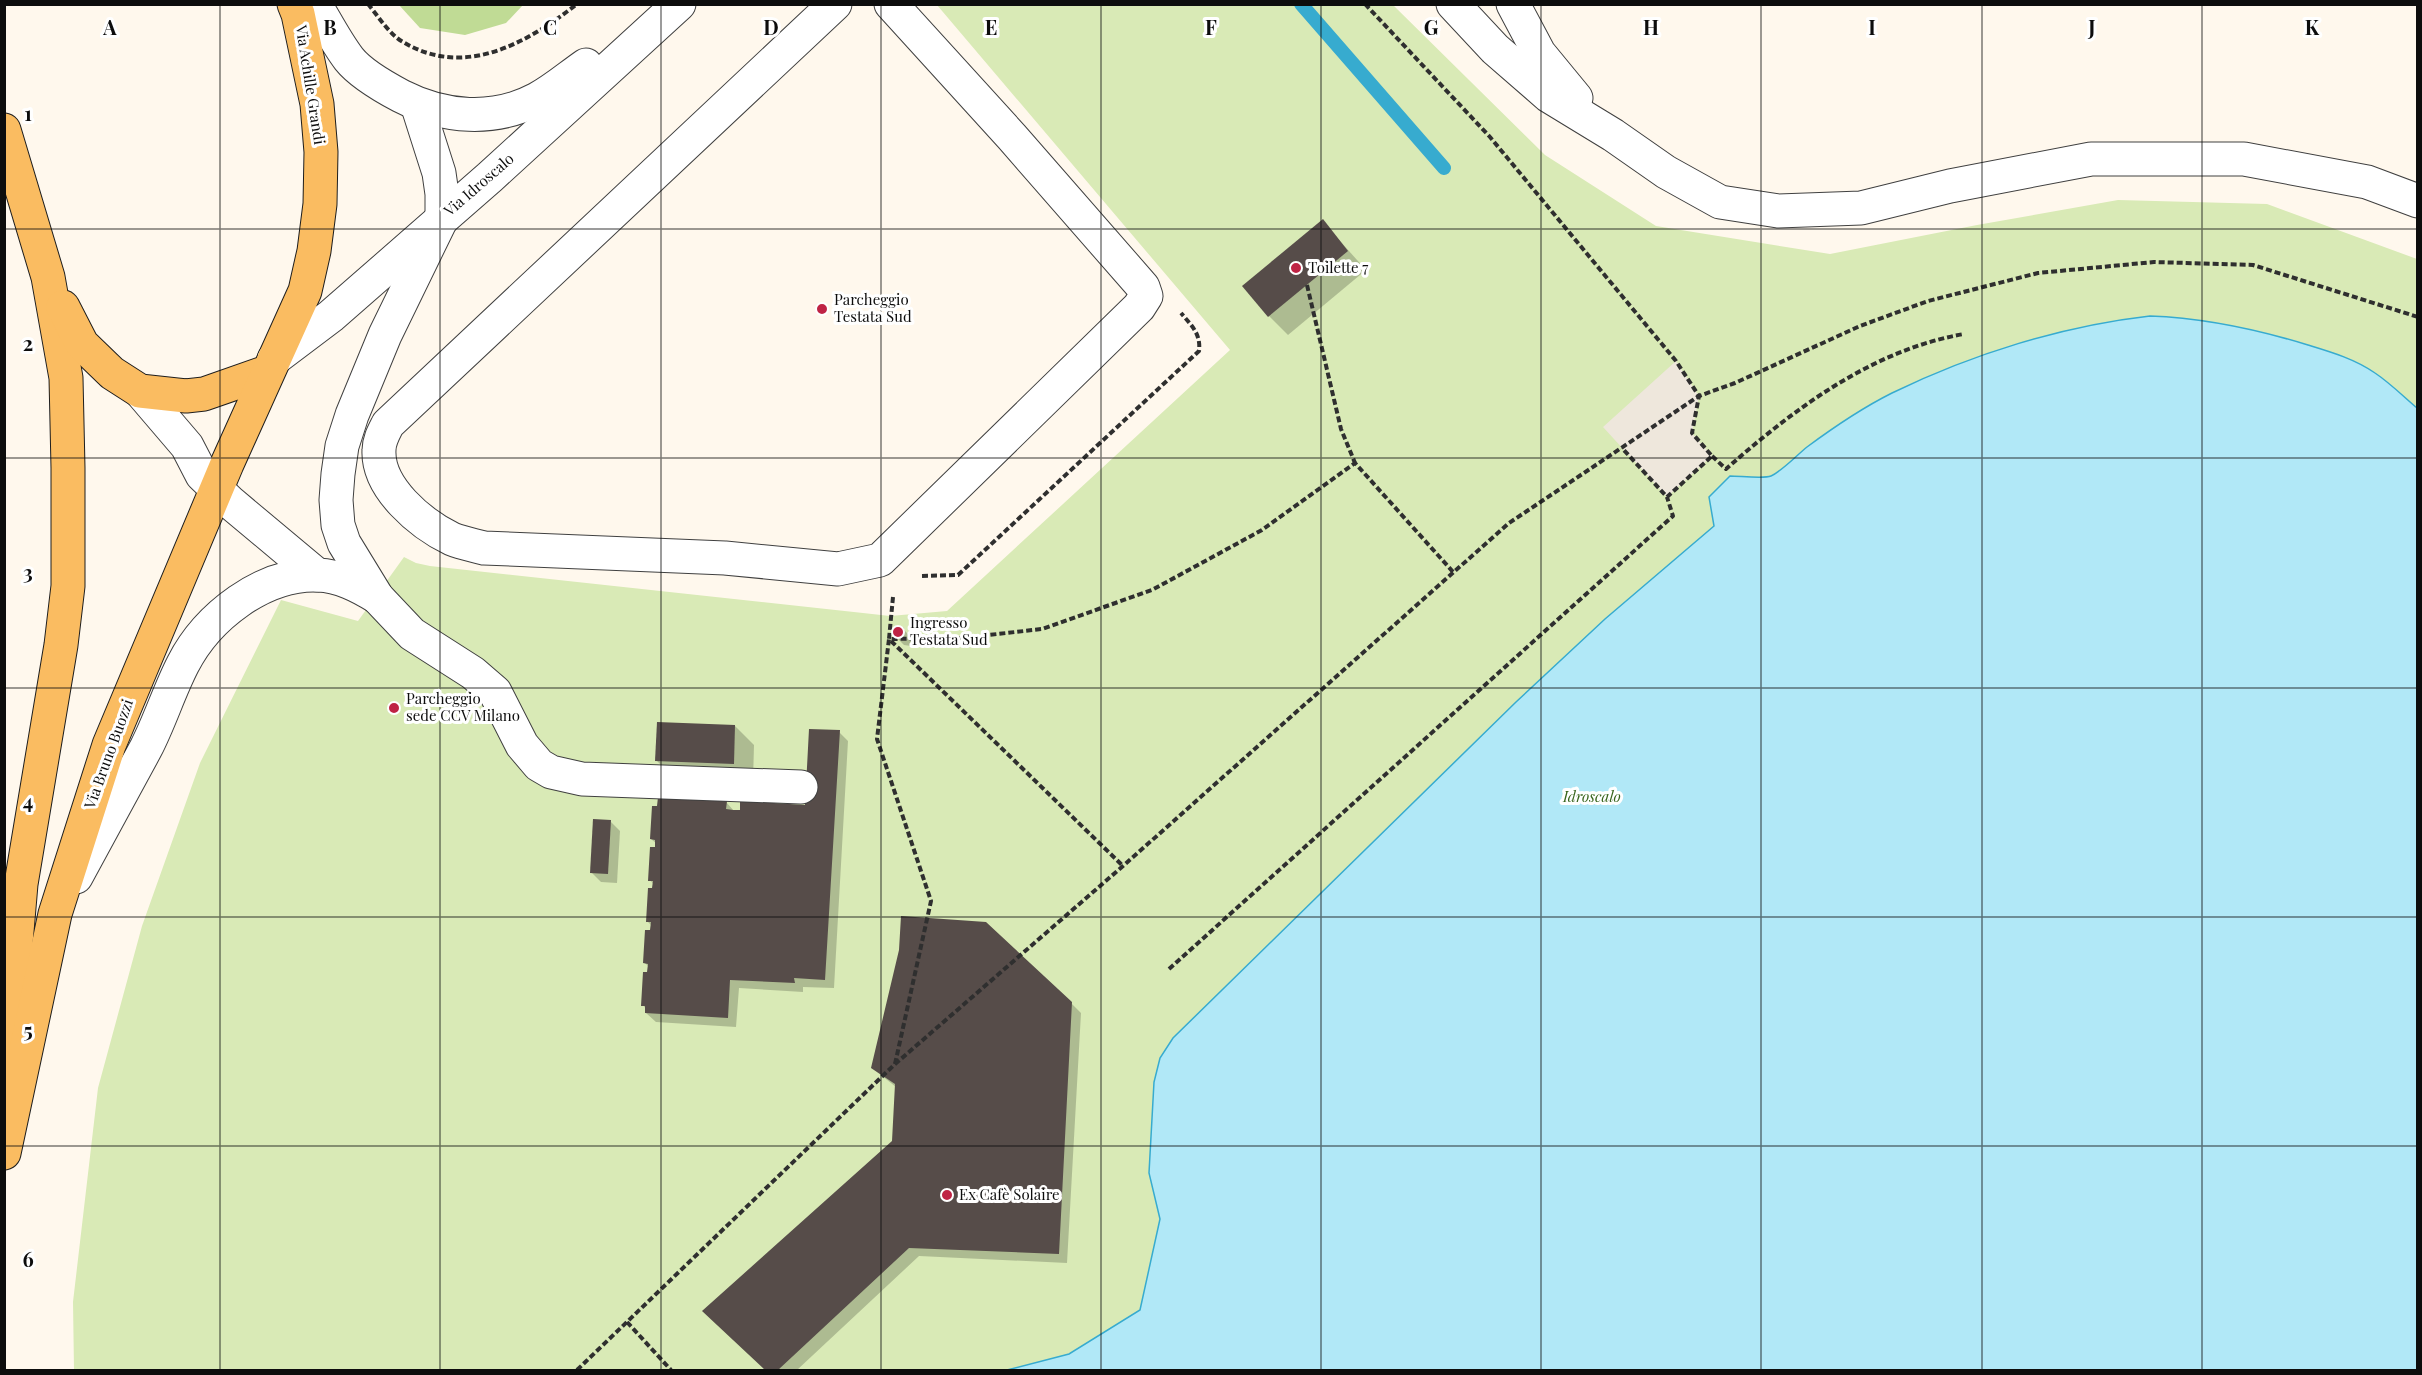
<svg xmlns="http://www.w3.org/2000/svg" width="2422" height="1375" viewBox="0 0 2422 1375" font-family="'Playfair Display',serif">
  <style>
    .green { fill: #d9eab6 }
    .forest { fill: #c0db95 }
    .plaza { fill: #eee7dc }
    .water { fill: #b1e8f7; stroke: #37abcf; stroke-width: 1.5 }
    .shadow { fill: #0003 }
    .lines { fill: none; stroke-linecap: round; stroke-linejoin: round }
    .stream { stroke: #37abcf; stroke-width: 14 }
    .building { fill: #564c49 }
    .minor-casing { stroke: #404040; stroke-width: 35 }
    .major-casing { stroke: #1e1e1e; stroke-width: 35 }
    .path { stroke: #2f2f2f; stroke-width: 4; stroke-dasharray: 6 3; stroke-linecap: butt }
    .minor { stroke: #fff; stroke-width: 33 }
    .major { stroke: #fabc61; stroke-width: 33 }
    .grid { fill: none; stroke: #0d0d0d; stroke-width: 1.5; stroke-opacity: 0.55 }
    .poi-dot { fill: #bf2344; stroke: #fff; stroke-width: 2 }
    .labels { text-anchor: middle; stroke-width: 6; stroke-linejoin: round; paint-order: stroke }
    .street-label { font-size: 15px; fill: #0d0d0d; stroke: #fff }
    .poi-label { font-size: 15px; fill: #0d0d0d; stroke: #fff; text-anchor: start }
    .park-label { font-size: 15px; font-style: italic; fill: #38651c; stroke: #fff }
    .grid-label { font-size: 20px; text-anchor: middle; font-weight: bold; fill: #0d0d0d; stroke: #fff; stroke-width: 6; stroke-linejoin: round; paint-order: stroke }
  </style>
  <rect width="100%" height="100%" fill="#fff8ed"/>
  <!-- green -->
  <polygon class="green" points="937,5 1393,5 1545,155 1656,226 1830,254 1977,225 2118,200 2267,204 2417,259 2417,1370 74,1370 73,1302 98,1088 142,926 200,763 281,600 358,621 404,557 416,563 430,566 863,613 890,616 947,611 1230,350"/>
  <!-- forest -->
  <polygon class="forest" points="399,5 523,5 506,23 465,35 420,28"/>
  <!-- plaza -->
  <polygon class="plaza" points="1676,361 1699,396 1692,433 1712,456 1667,497 1603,427"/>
  <!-- water -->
  <path class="water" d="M2150,316C2205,318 2256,329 2308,345C2331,352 2355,359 2375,373C2390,383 2404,397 2417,408V1370H1007L1069,1354L1140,1310L1160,1219L1149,1173L1154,1082L1160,1058L1173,1038L1516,702L1605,619L1714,526L1709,497L1730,476C1740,476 1764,479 1771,476C1782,471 1797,455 1807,447C1834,427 1862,408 1892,393C1972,354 2062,326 2150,316Z"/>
  <!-- shadow -->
  <g class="shadow">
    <polygon points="1323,222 1366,270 1288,335 1269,316"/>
    <polygon points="903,629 912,638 911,646 904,645 894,635"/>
    <polygon points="735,726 754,745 753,782 676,780 657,761"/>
    <polygon points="839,732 848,741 834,988 803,987 803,992 739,988 736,1027 656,1022 646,1013 646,1009 643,1005 649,967 645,963 652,926 647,921 654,885 650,880 656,849 657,844 651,839 726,802 735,812 806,806"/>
    <polygon points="610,821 620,831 617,883 601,882 592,873"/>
    <polygon points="1071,1003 1081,1013 1067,1263 919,1256 797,1370 767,1370 713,1320 894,1142 896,1087 872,1068"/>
  </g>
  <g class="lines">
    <!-- stream -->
    <polyline class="stream" points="1301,4 1444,168"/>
  </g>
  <!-- building -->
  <g class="building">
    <polygon points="1323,219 1348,251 1268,317 1242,286"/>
    <polygon points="895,626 904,628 902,637 893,636"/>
    <polygon points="657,722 735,725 734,764 655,761"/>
    <polygon points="809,729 840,730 825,980 794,978 795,983 730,980 728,1018 645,1013 645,1006 641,1006 643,972 647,972 648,964 643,963 645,930 650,930 651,922 646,922 648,888 652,888 653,881 648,881 650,847 655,847 655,840 650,839 652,806 657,806 658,797 727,801 726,809 733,810 740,810 740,801 805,805"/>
    <polygon points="593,819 611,820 608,874 590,873"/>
    <polygon points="901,916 986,922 1072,1002 1059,1254 909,1248 778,1370 765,1370 702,1311 892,1141 895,1084 871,1068 899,950"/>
  </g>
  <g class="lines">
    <!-- minor casing -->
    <g class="minor-casing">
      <g id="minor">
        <path d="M315,4C326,22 336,42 349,59C361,74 384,87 401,96C444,118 494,122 537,99C554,90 570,76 586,65"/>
        <path d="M835,4L388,424C384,432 379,440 379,450C377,488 421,524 452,539C462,543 473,545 484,548L725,558L838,569L880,560L1139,307L1146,296L1143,287L1012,137L891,4"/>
        <polyline points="1453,4 1495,49 1549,96 1613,135 1666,172 1720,202 1778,211 1861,208 1950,186 2091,159 2244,159 2367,182 2418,201"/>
        <polyline points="1513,4 1539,53 1576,98"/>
        <polyline points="417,104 439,173 442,194 442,218 385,335 352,415 342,446 338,474 336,500 338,525 344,543 377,597 412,634 473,673 495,692 522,745 539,765 551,772 582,779 801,787"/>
        <polyline points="274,359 331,316 490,177 679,4"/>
        <polyline points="140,391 187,446 202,475 231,503 317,575"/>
        <path d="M76,877C99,834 123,791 146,748C160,721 169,691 183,664C207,617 263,573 318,575C340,576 359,586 377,597"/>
      </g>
    </g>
    <!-- major casing -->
    <g class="major-casing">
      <g id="major">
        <polyline points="4,130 48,277 66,378 68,468 68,586 61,645 21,884 6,1061"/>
        <polyline points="63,307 82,344 112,373 140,391 186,396 204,394 267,372"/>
        <polyline points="4,1153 55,914 109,745 227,464 305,291 314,251 320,204 321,152 317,104 298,14 294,4"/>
      </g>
    </g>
    <!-- path -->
    <g class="path">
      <path d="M368,4C378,16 390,35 403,42C465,79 527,43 577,4"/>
      <polyline points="1365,4 1490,137 1676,361 1699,396 1692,433 1712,456 1667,497 1622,448"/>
      <polyline points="1307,285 1341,429 1355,463"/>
      <path d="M1712,456L1726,469C1794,409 1872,350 1964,334"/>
      <path d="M922,576L958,575L1199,351C1201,334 1192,326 1181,313"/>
      <polyline points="893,597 889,639 1123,866"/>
      <polyline points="1169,969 1673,516 1667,497"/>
      <polyline points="895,1064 931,901 877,739 889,639 962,638 1042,629 1152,590 1262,530 1355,463 1454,573"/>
      <polyline points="627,1322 671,1370"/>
      <polyline points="577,1370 894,1065 1123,866 1509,523 1699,396 1735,383 1860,326 1928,301 2038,273 2154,262 2253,265 2418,317"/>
    </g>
    <!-- minor -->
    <use href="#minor" class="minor"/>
    <!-- major -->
    <use href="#major" class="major"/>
  </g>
  <!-- grid -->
  <path class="grid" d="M220,4V1370M440,4V1370M661,4V1370M881,4V1370M1101,4V1370M1321,4V1370M1541,4V1370M1761,4V1370M1982,4V1370M2202,4V1370M4,229H2418M4,458H2418M4,688H2418M4,917H2418M4,1146H2418"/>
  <!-- markers -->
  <g class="poi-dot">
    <circle cx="1296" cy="268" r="6"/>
    <circle cx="822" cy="309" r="6"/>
    <circle cx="898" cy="632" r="6"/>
    <circle cx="394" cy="708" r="6"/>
    <circle cx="947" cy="1195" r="6"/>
  </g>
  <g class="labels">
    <!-- street labels -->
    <g class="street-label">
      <text transform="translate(310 85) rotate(81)" y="5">Via Achille Grandi</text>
      <text transform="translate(479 185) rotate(-41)" y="5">Via Idroscalo</text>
      <text transform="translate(109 754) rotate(-70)" y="5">Via Bruno Buozzi</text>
    </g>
    <!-- poi labels -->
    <g class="poi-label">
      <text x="1308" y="273">Toilette 7</text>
      <text x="834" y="305">Parcheggio<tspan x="834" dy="17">Testata Sud</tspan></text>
      <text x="910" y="628">Ingresso<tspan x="910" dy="17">Testata Sud</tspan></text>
      <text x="406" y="704">Parcheggio<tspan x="406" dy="17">sede CCV Milano</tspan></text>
      <text x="959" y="1200">Ex Cafè Solaire</text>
    </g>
    <!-- park labels -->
    <g class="park-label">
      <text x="1592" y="802">Idroscalo</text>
    </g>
  </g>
  <g class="grid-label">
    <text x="110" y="35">A</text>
    <text x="330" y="35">B</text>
    <text x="550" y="35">C</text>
    <text x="771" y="35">D</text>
    <text x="991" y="35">E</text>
    <text x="1211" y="35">F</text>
    <text x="1431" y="35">G</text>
    <text x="1651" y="35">H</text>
    <text x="1872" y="35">I</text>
    <text x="2092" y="35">J</text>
    <text x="2312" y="35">K</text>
    <text x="28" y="121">1</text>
    <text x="28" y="351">2</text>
    <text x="28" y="580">3</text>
    <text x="28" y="809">4</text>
    <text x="28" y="1038">5</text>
    <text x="28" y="1267">6</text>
  </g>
  <!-- border -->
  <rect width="2422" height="1375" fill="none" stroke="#0d0d0d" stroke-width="12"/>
</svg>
